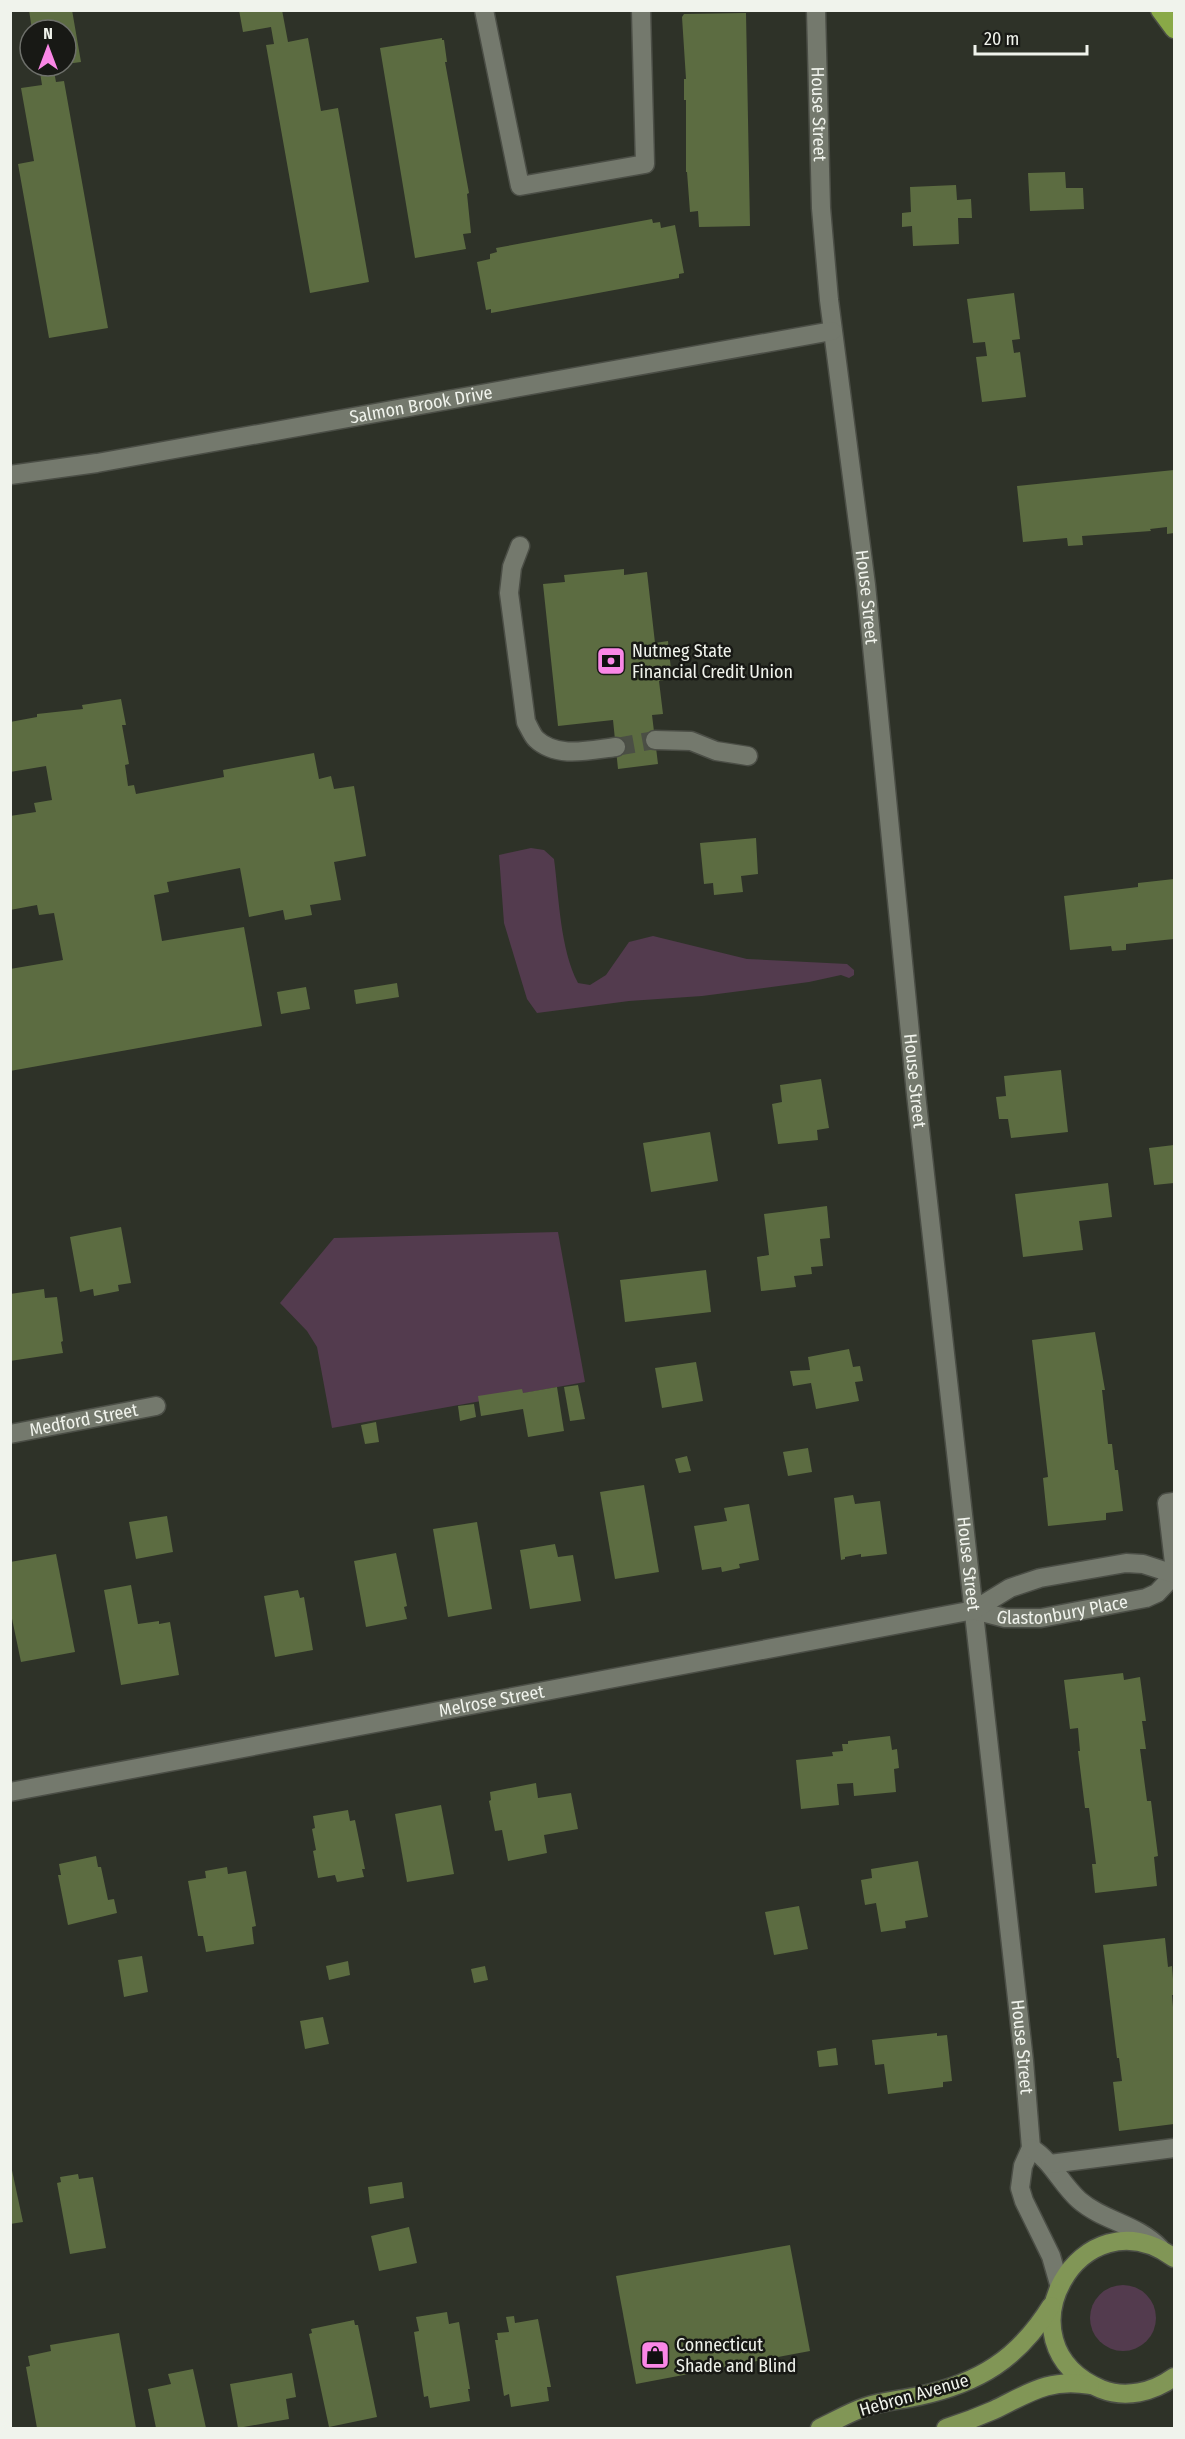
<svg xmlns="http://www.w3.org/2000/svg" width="1185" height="2439" viewBox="0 0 1185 2439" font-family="'Fira Sans Condensed',sans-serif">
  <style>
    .green { fill: #533b4e }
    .building { fill: #5c6c41 }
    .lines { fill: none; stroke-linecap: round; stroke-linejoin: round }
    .minor-tunnel { stroke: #4b4f45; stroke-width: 18; stroke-dasharray: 18 9; stroke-linecap: butt }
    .minor-casing { stroke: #4b4e46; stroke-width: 21 }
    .major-casing { stroke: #4b4e46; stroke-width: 21 }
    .highway-casing { stroke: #4b4e46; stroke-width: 21 }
    .minor { stroke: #74796d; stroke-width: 18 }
    .major { stroke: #819656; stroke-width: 18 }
    .highway { stroke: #89a947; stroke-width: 18 }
    .labels { text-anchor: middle; stroke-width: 5; stroke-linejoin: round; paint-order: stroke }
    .street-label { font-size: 18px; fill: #f0f3ec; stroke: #181915 }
    .poi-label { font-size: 18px; fill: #f0f3ec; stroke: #181915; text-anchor: start }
  </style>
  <rect width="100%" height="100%" fill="#2e3228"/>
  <!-- green -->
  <g class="green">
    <path d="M531,848L544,850L554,859C559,897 560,949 578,983L590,985L606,975L629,942L653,936L747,959L847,964L854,970V975L849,978L841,975L809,982L702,996L629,1001L537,1013L527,999L504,923L499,855Z"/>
    <polygon points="558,1232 585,1382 332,1428 317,1347 307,1331 280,1303 334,1238"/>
    <circle cx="1123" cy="2318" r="33"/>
  </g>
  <!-- building -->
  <g class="building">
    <polygon points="29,10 72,10 81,62 66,64 66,30 32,30"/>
    <polygon points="239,10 282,10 288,42 308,38 321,111 338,108 369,282 310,293 266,45 274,44 271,27 243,32"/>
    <polygon points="746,13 750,226 699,227 698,211 690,212 687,172 686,172 686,100 684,100 684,79 686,79 682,17 684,14"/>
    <polygon points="442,38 442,40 444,40 447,62 445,62 469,193 467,194 471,233 463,234 466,249 415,258 380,48"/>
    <polygon points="39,66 53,66 56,82 64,81 108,328 49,338 18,164 34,161 21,88 42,85"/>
    <polygon points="1065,172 1066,188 1083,188 1084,209 1030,211 1028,173"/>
    <polygon points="956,185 957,200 971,199 972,218 958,218 959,244 913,246 912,226 902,227 902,213 911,212 910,187"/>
    <polygon points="652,219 653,223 660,222 661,228 675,225 684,273 679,274 679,278 491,313 491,309 486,310 477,262 490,259 490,254 497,252 496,248"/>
    <polygon points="1014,293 1020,339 1012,340 1014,353 1020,352 1026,397 982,402 976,357 987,356 985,342 973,343 967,299"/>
    <polygon points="1174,470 1174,533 1167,534 1167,527 1150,529 1151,531 1082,536 1083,545 1068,546 1067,538 1023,542 1017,486"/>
    <polygon points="624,569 624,575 647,572 655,643 668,641 672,679 659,681 663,714 652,715 658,764 618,769 613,720 558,726 543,584 565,582 564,575"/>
    <polygon points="121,699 126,725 122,725 129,764 125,765 128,786 134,785 136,794 224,777 223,770 314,753 319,779 331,776 334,789 354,786 366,856 334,862 341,900 310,905 312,915 285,920 283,910 249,917 240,868 167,882 169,892 154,895 162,941 244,927 262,1026 10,1071 10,969 63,960 54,913 39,915 37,905 10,910 10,816 36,812 34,803 52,800 46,766 10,772 10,722 37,717 37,714 83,709 82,705"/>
    <polygon points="756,838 758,874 741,876 743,892 714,895 713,883 704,884 700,843"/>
    <polygon points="1174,879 1174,939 1126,944 1126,950 1112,951 1111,946 1070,950 1064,896 1138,887 1138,883"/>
    <polygon points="397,983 399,997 356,1004 354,990"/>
    <polygon points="306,987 310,1009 281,1014 277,992"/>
    <polygon points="1061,1070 1068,1132 1011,1138 1008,1119 999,1119 996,1097 1006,1096 1004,1076"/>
    <polygon points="821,1079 829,1128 817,1130 818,1140 778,1144 772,1104 782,1102 780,1085"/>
    <polygon points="710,1132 718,1181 651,1192 643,1143"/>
    <polygon points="1174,1145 1174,1183 1154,1185 1149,1148"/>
    <polygon points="1108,1183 1112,1217 1079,1221 1083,1250 1023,1257 1015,1194"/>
    <polygon points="827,1206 830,1238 820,1239 823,1266 811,1267 812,1274 794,1276 796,1287 761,1291 757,1257 769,1255 764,1214"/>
    <polygon points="121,1227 131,1283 118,1285 119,1291 94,1296 93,1289 80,1292 70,1237"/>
    <polygon points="706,1270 711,1312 625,1322 620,1280"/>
    <polygon points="44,1289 45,1298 57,1297 63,1341 61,1342 63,1353 10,1361 10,1294"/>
    <polygon points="1095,1332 1105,1390 1102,1390 1108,1444 1112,1444 1115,1470 1118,1470 1123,1511 1106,1513 1106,1520 1048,1526 1043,1478 1048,1477 1032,1340"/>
    <polygon points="849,1349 853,1367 860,1366 863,1381 855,1382 859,1401 816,1409 811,1383 793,1386 790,1371 810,1370 808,1357"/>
    <polygon points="696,1362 703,1401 662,1408 655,1368"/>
    <polygon points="578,1385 585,1419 570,1421 564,1387"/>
    <polygon points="557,1387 564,1431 528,1437 523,1409 481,1416 478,1396 522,1389 523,1393"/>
    <polygon points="474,1404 476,1417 460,1421 458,1406"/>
    <polygon points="376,1422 379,1442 365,1444 361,1425"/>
    <polygon points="808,1448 812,1472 788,1476 783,1452"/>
    <polygon points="687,1456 691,1471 679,1473 675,1459"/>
    <polygon points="644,1485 659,1572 615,1579 600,1492"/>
    <polygon points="853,1495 855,1504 880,1501 887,1554 861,1557 861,1554 845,1557 845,1559 841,1560 834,1498"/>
    <polygon points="749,1504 759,1560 739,1564 740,1568 722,1572 721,1567 702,1570 694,1526 727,1521 724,1508"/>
    <polygon points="167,1516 173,1552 136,1559 129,1522"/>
    <polygon points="477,1522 492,1609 448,1617 433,1529"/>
    <polygon points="555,1544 558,1557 573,1555 581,1601 530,1609 520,1550"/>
    <polygon points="396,1553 407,1606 404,1607 407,1619 366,1627 354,1561"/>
    <polygon points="56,1554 75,1652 21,1662 10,1609 10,1562"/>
    <polygon points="131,1585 138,1624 159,1621 159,1624 170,1622 179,1675 121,1685 104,1590"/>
    <polygon points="298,1590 300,1598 304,1597 313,1650 275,1657 264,1596"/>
    <polygon points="1123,1673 1124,1680 1140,1677 1146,1721 1142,1721 1146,1749 1140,1749 1147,1801 1151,1801 1158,1856 1154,1857 1157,1886 1095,1893 1092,1864 1096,1864 1089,1808 1085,1808 1078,1751 1080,1751 1078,1728 1070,1729 1064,1680"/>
    <polygon points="890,1736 892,1750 897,1749 899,1768 894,1769 896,1792 854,1796 853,1783 837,1784 839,1805 801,1809 796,1760 833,1756 832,1752 843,1751 842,1744 848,1744 848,1741"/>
    <polygon points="536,1783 538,1798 571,1793 578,1829 544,1835 547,1853 508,1861 502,1830 495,1831 489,1801 491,1800 490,1792"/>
    <polygon points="441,1805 454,1874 407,1882 395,1814"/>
    <polygon points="348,1810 350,1821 355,1820 365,1869 362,1869 364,1877 337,1882 335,1875 318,1878 313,1851 316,1850 312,1829 315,1828 313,1816"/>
    <polygon points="96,1856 98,1867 101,1867 108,1900 114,1899 117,1913 68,1925 58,1875 61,1875 59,1864"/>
    <polygon points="918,1861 928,1917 905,1921 906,1928 881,1932 876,1903 865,1905 861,1880 872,1878 871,1869"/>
    <polygon points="227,1867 228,1874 246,1871 256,1926 252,1927 254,1944 206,1952 203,1936 198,1936 188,1881 206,1878 205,1871"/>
    <polygon points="799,1906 808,1949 774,1955 765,1912"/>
    <polygon points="1165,1938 1168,1967 1172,1966 1174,1992 1174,1995 1172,1995 1174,2019 1174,2124 1119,2131 1113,2082 1122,2081 1119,2058 1117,2058 1103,1945"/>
    <polygon points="142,1956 148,1992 124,1997 118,1960"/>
    <polygon points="348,1961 350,1975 329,1980 326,1966"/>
    <polygon points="485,1966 488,1980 474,1983 471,1969"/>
    <polygon points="323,2017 329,2044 305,2049 300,2021"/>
    <polygon points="937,2033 937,2036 947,2035 952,2081 943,2082 943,2087 888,2094 884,2064 875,2065 872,2040"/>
    <polygon points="836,2048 838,2065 819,2067 817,2051"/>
    <polygon points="10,2161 23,2222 10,2224"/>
    <polygon points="78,2174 79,2179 93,2177 106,2248 70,2254 57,2183 61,2182 60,2177"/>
    <polygon points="402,2182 404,2198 370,2204 368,2187"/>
    <polygon points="409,2227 417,2263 379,2271 371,2236"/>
    <polygon points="790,2245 810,2351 636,2384 616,2276"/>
    <polygon points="447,2312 449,2324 459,2322 470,2389 468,2389 470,2401 430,2408 428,2396 424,2397 414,2332 419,2331 416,2317"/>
    <polygon points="514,2316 515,2323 538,2319 551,2387 547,2387 549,2401 511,2407 509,2394 504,2396 495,2340 498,2340 497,2333 509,2332 506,2317"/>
    <polygon points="354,2320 355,2325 358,2325 377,2417 329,2427 309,2334 312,2333 311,2329"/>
    <polygon points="119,2333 136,2428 37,2428 26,2367 30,2366 28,2356 51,2351 50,2345"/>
    <polygon points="193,2369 206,2428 156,2428 148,2389 171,2384 168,2374"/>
    <polygon points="292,2373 296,2397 286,2399 289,2419 238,2428 230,2384"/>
  </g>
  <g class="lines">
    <!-- minor-tunnel -->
    <polyline class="minor-tunnel" points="616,747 655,740"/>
    <!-- minor casing -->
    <g class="minor-casing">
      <g id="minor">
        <polyline points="484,10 520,186 645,164 641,10"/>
        <path id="s1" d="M816,10L821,208L829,300L866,585L916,1094L1024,2061L1031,2148L1023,2166L1020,2188L1024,2201L1051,2256L1059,2284"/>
        <path id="s2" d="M10,475L97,463L832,331"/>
        <path d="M520,546L512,567L509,593L526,722C529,727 532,735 536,739C557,759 590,750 616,747"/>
        <polyline points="655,740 691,741 716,751 748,756"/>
        <path id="s3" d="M10,1434L156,1406"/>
        <polyline points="1174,1502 1167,1503 1174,1563"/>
        <path id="s4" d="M974,1610L1005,1618H1041L1146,1598L1157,1593L1174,1575"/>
        <path id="s5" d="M10,1792L974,1610L1010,1588L1040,1578L1126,1563L1143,1564L1174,1574"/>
        <path d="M1031,2148C1052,2161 1061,2184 1079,2200C1103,2221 1137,2224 1160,2248"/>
        <polyline points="1050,2164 1174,2148"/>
      </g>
    </g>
    <!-- major casing -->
    <g class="major-casing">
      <g id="major">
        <path d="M1174,2258C1081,2190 994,2344 1101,2389C1126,2399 1153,2392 1174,2377"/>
        <path d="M820,2428C835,2421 850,2412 865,2407C882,2401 901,2400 919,2396C979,2383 1018,2359 1051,2306"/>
        <path d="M946,2428C962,2423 978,2417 994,2410C1029,2393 1049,2378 1090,2385"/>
      </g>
    </g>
    <!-- highway casing -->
    <g class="highway-casing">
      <polyline id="highway" points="1160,10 1174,29"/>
    </g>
    <!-- minor -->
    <use href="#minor" class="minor"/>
    <!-- major -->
    <use href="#major" class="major"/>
    <!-- highway -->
    <use href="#highway" class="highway"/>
  </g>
  <!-- icons -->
  <defs>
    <g id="bank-square" transform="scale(1.5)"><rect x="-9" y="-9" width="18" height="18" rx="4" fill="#fa87e6" stroke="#181915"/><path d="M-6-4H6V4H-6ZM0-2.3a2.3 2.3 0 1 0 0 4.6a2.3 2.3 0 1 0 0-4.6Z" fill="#111"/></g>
    <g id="shop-square" transform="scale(1.5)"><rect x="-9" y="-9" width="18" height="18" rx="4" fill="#fa87e6" stroke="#181915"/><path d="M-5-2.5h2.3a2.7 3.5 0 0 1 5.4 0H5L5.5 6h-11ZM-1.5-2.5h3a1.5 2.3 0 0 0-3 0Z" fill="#111"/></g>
  </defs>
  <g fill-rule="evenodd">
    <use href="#bank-square" x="611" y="661"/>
    <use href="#shop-square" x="655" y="2355"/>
  </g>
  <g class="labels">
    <!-- street labels -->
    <g class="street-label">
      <text dy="6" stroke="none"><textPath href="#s1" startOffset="104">House Street</textPath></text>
      <text dy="6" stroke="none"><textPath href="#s2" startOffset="417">Salmon Brook Drive</textPath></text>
      <text dy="6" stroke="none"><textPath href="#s1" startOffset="590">House Street</textPath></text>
      <text dy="6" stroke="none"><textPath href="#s1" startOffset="1076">House Street</textPath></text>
      <text dy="6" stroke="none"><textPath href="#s3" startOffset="75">Medford Street</textPath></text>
      <text dy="6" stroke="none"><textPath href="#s1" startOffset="1562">House Street</textPath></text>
      <text dy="6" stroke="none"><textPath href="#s4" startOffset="90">Glastonbury Place</textPath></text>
      <text dy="6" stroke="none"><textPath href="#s5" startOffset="490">Melrose Street</textPath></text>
      <text dy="6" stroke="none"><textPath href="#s1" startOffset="2048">House Street</textPath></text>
      <text transform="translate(914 2395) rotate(-16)" y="6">Hebron Avenue</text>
    </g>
    <!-- poi labels -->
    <g class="poi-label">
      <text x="632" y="657">Nutmeg State<tspan x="632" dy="21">Financial Credit Union</tspan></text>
      <text x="676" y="2351">Connecticut<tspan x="676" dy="21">Shade and Blind</tspan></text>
    </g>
  </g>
  <!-- border -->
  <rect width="1185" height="2439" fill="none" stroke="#f0f3ec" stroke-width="24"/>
  <!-- north arrow -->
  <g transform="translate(48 48)"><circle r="28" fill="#181915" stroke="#6e706b" stroke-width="1.5"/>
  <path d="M0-4.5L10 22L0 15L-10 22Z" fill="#fa87e6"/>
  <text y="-9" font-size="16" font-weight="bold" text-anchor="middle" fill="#f0f3ec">N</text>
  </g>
  <!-- scale -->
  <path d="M975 45v9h112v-9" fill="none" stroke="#f0f3ec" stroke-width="3"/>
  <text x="984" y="45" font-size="18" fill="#f0f3ec" stroke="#181915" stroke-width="4.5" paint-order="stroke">20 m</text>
</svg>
